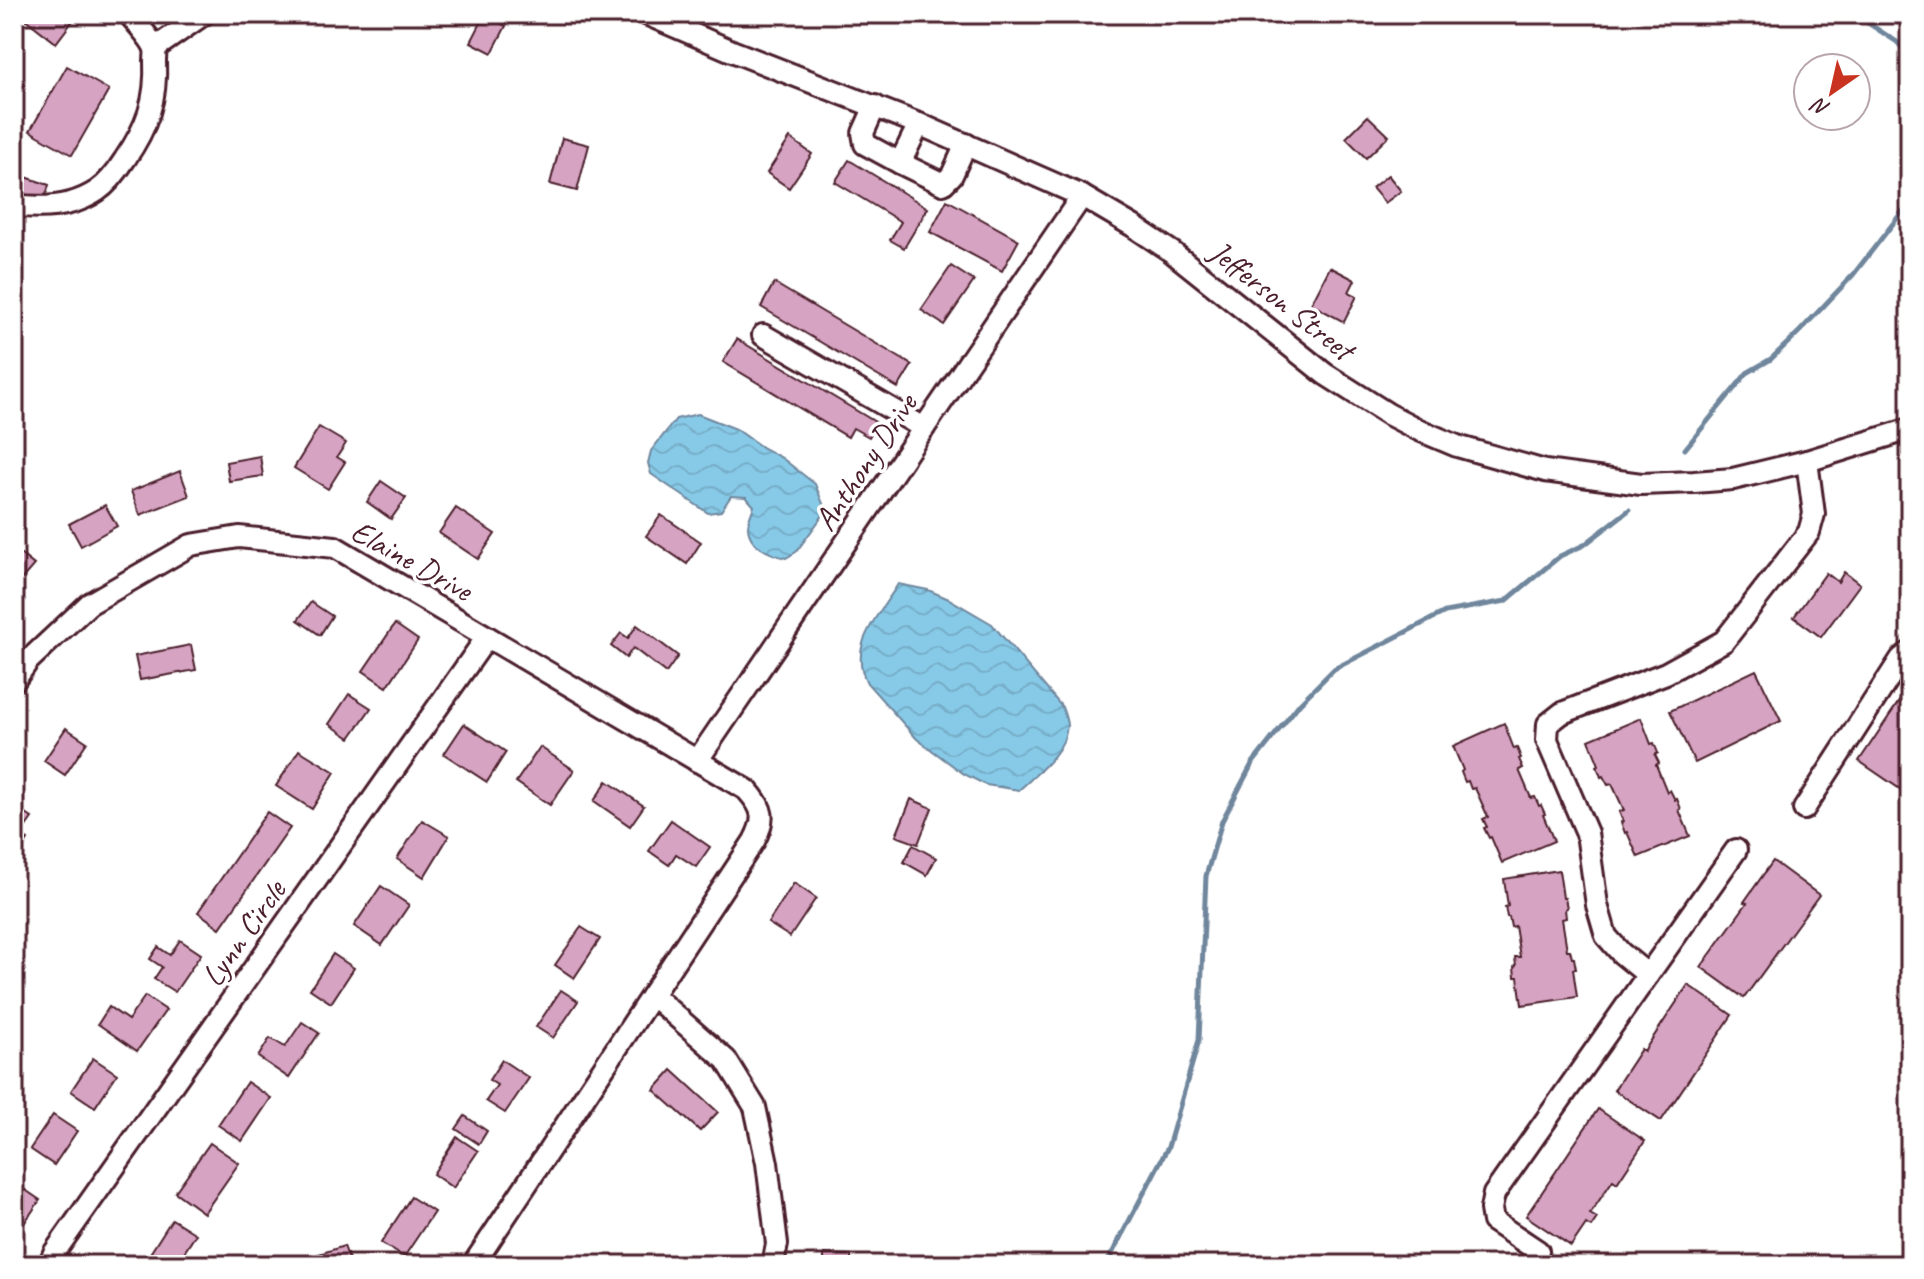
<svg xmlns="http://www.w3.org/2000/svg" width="1924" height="1279" viewBox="0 0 1924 1279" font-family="Caveat,sans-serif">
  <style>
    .water { fill: url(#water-waves); stroke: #6f869c; stroke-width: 2 }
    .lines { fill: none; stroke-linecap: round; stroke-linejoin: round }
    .stream { stroke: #6f869c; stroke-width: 5 }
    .building { fill: #d6a4c2; stroke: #4a1f2b; stroke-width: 2 }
    .minor-casing { stroke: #4a1f2b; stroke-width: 26 }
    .minor { stroke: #fff; stroke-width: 20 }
    .labels { text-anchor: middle; stroke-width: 7; stroke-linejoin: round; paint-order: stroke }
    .street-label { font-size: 32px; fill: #4a1f2b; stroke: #fff }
  </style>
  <defs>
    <pattern id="water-waves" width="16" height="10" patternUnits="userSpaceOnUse" patternTransform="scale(2)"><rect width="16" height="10" fill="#87cae8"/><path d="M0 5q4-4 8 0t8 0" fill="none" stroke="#76adc7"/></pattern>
  </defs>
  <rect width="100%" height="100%" fill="#fff"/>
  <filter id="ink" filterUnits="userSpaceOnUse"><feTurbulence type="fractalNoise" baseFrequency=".0125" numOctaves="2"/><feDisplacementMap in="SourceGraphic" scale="16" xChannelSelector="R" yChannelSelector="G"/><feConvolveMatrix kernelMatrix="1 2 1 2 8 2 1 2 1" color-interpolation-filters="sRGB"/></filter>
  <g filter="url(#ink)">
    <!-- water -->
    <g class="water">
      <path d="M698,414L736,429L763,448L782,458L815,484L826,511L796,552L786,558C770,554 748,546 748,526C748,520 752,512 754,506L746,497L731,496L721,511L708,513L651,474L648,463L651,451L676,419Z"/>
      <path d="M898,584L928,590L949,599L992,624L1062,707C1064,713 1067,720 1067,726C1065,753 1037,773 1019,790L986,785L964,774L917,739L867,683C847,644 879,616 898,584Z"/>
    </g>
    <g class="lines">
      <!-- stream -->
      <g class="stream">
        <polyline points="1854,14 1897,42 1910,56"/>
        <polyline points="1685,449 1747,373 1771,359 1800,331 1853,275 1902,212 1910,206"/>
        <polyline points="1106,1265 1168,1147 1199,1040 1206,876 1222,821 1252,764 1300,703 1334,669 1445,612 1506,601 1560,556 1584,545 1629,510"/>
      </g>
    </g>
    <!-- building -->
    <g class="building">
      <polygon points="19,14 78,14 56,43"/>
      <polygon points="485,15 506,26 492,53 471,42"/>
      <polygon points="67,66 109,90 72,155 30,131"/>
      <polygon points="1368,116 1389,136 1366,158 1346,138"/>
      <polygon points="562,138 589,145 577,191 550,184"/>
      <polygon points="790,138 812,154 789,188 767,173"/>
      <polygon points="849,160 928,208 904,248 890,240 901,222 835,182"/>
      <polygon points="14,173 49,185 44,202 14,192"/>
      <polygon points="1388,175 1401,191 1385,203 1372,188"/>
      <polygon points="947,200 1019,240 1002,271 930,232"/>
      <polygon points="14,249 20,250 14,277"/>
      <polygon points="951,266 974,281 944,325 921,310"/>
      <polygon points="1330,267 1355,280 1349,292 1357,296 1344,322 1311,304"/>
      <polygon points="774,283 912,365 898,388 761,307"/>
      <polygon points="737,339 877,423 869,437 853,428 848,437 723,362"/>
      <polygon points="319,427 346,443 337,457 345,462 328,489 294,468"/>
      <polygon points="260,456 263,476 229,481 226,462"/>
      <polygon points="180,471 189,496 140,515 131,491"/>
      <polygon points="381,481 406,498 391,519 367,502"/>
      <polygon points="105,505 117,526 81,546 69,524"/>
      <polygon points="456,508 495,534 478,559 439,533"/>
      <polygon points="661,515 701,542 687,564 646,536"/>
      <polygon points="14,549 34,565 14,588"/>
      <polygon points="1844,572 1860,584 1821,637 1794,617 1826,573 1838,582"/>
      <polygon points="311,602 332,616 320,635 298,620"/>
      <polygon points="395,624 418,640 387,687 363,671"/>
      <polygon points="637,625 678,656 666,673 633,648 626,658 611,646 621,633 628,638"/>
      <polygon points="191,645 196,670 140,680 135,656"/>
      <polygon points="1756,670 1781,721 1695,763 1670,711"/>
      <polygon points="1910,685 1910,775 1900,789 1859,761"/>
      <polygon points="349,694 371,708 350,738 329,724"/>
      <polygon points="1641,718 1651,744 1654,743 1658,753 1655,755 1659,763 1656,765 1667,792 1670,790 1675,800 1677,799 1681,809 1679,810 1690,836 1638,857 1627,832 1625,833 1621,822 1623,821 1619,812 1624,810 1612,784 1608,785 1603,776 1601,777 1597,766 1599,765 1589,740"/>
      <polygon points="1504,723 1514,749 1517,748 1521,758 1519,759 1523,768 1519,770 1531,798 1535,797 1539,806 1541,805 1545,814 1543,815 1554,841 1502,863 1491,837 1489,838 1484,828 1487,827 1483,819 1488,817 1475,788 1471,789 1468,781 1465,782 1461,772 1463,770 1453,746"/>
      <polygon points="464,724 506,752 487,782 444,754"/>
      <polygon points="66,728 87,742 65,775 44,761"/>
      <polygon points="540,747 574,770 550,805 516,782"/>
      <polygon points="299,750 335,772 312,809 276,786"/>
      <polygon points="607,781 644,806 630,826 594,801"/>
      <polygon points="911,799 932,808 918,844 896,836"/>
      <polygon points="14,806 32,818 20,835 28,840 17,857 14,855"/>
      <polygon points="267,812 290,828 220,928 198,912"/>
      <polygon points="422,820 449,836 424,877 397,859"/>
      <polygon points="671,820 710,847 696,867 676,854 669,865 649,851"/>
      <polygon points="913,845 936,858 927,875 904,862"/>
      <polygon points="1773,861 1819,895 1744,998 1701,967 1747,903 1744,902"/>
      <polygon points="1559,870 1563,898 1565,898 1567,908 1565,909 1566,918 1562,919 1567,950 1570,950 1572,958 1574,958 1576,969 1573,969 1577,997 1522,1005 1518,977 1515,977 1514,967 1516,966 1515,957 1520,957 1515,926 1511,927 1509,917 1507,917 1505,907 1508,906 1504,879"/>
      <polygon points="794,883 816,898 790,937 768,923"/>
      <polygon points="381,886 409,905 382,945 354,926"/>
      <polygon points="581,927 600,939 574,978 555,965"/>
      <polygon points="180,940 201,954 175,992 154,979 162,967 150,959 158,947 170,955"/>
      <polygon points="333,954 354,968 331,1003 310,989"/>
      <polygon points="1688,985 1732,1015 1661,1121 1614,1090 1641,1049 1644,1051"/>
      <polygon points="561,990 578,1001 553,1038 536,1027"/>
      <polygon points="145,996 166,1010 137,1051 98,1024 109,1007 128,1020"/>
      <polygon points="302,1022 319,1033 289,1078 258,1057 270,1038 285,1047"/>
      <polygon points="93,1058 117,1074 95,1107 71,1091"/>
      <polygon points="502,1060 529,1078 505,1113 486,1101 497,1085 489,1080"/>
      <polygon points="672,1070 718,1112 700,1131 654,1090"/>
      <polygon points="247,1082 271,1098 242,1141 218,1125"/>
      <polygon points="1598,1109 1645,1141 1617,1183 1613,1180 1590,1214 1597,1218 1591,1227 1586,1224 1571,1246 1526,1216"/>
      <polygon points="53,1115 77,1131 54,1165 30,1149"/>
      <polygon points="465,1116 487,1131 479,1144 456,1129"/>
      <polygon points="457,1137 478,1151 453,1188 433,1174"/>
      <polygon points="210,1143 239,1163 204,1213 175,1192"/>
      <polygon points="18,1185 40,1200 14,1238 14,1191"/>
      <polygon points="411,1197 434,1212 404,1257 381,1243"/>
      <polygon points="172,1219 196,1234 176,1265 147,1265 144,1263"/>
      <polygon points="344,1246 351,1265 285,1265"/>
      <polygon points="824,1254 851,1255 851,1265 824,1265"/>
    </g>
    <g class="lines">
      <!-- minor casing -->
      <g class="minor-casing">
        <g id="minor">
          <polyline points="646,14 732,51 919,124 1082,196 1133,226 1172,252 1325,374 1388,414 1419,430 1457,446 1545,471 1641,484 1694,482 1733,479 1807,461 1910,429"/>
          <polyline points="155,48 204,14"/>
          <polyline points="875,106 863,133 865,144 900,163 919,124"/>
          <polyline points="900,163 943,184 952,175 966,144"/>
          <path d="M14,205C42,209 73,207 97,191C109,183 118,170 125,159C147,127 157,100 155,61C155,57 156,53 155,49C152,39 136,23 129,14"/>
          <polyline points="763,335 924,428"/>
          <path d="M14,681L28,661L89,604L191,545L239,537L335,547L747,790C764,809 766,818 754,841L473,1265"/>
          <polyline points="697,761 1082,196"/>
          <polyline points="1804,809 1901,659 1910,652"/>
          <polyline points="1648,975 1736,850"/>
          <polyline points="652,995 726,1060 755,1107 767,1163 777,1244 773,1265"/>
          <polyline points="1538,1251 1493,1221 1491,1209 1494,1194 1648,975 1621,953 1606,936 1597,905 1587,833 1547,740 1548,724 1562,713 1666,673 1724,641 1809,532 1814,514 1807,461"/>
          <polyline points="49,1265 54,1253 487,637"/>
        </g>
      </g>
      <!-- minor -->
      <use href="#minor" class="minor"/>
    </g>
  </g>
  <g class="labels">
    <!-- street labels -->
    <g class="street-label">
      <text transform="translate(1282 300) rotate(38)" y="11">Jefferson Street</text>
      <text transform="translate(865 462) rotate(-56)" y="11">Anthony Drive</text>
      <text transform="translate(412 560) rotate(29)" y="11">Elaine Drive</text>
      <text transform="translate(243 933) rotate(-55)" y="11">Lynn Circle</text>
    </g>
  </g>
  <!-- margin -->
  <rect width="1924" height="1279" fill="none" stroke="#fff" stroke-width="48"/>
  <rect x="24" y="24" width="1876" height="1231" fill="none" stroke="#4a1f2b" stroke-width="3" filter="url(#ink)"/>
  <!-- north arrow -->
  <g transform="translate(1832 92) rotate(214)"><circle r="38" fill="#ffffff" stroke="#b7a5aa" stroke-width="2"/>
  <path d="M0-6L14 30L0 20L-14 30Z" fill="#c8321e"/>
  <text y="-12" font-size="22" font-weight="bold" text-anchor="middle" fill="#4a1f2b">N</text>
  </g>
</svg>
